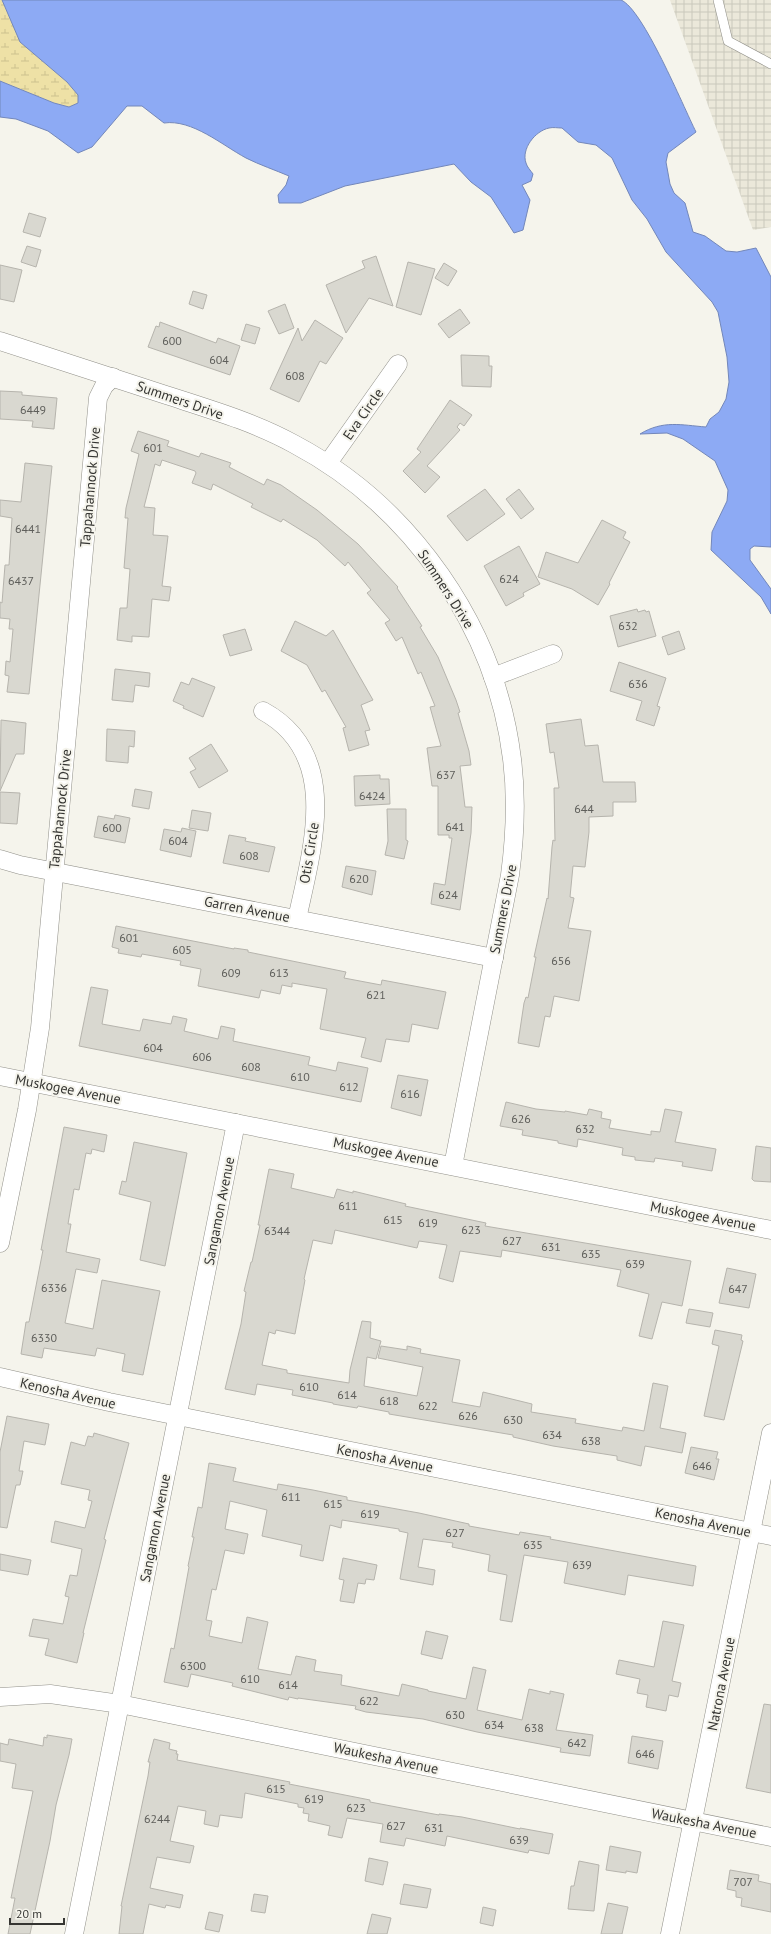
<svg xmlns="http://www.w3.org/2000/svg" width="771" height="1934" viewBox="0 0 771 1934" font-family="'PT Sans',sans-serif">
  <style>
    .industrial { fill: url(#industrial-grid) }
    .wetland { fill: url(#wetland-marsh) }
    .water { fill: #8daaf4; stroke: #7387ba }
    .building { fill: #d9d8d0; stroke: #b6b4ad }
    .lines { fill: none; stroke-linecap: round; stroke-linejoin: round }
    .lane-casing { stroke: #919089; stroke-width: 10 }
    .street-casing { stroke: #919089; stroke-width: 19 }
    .lane { stroke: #fff; stroke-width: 9 }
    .street { stroke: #fff; stroke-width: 18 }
    .labels { text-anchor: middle; stroke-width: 4; stroke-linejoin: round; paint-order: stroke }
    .number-label { font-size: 12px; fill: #5e5e5a }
    .street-label { font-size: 14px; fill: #353532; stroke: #f5f4ec }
  </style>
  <defs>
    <pattern id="industrial-grid" width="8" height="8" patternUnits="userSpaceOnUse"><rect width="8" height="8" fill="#ebe8da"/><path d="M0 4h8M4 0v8" fill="none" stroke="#cac8bc"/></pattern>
    <pattern id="wetland-marsh" width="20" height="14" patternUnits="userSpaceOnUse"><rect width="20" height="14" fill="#eee1a6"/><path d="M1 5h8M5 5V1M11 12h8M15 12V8" fill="none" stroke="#cdc28f"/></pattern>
  </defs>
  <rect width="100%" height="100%" fill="#f5f4ec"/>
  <!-- industrial -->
  <polygon class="industrial" points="670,0 771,0 771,227 753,230"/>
  <!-- wetland -->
  <polygon class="wetland" points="0,0 2,0 21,42 67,82 78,94 78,103 69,107 54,103 0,81"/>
  <!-- water -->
  <path class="water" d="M2,0H621C643,9 683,106 696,132L668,153L666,162L670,184L674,193L685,203L693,232L705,236L726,251L737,252L756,248L771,277V547L754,546L750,549V560L771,589V614L761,597L711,550L712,532L727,501L728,490L715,461L683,439L667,433L640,434C663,420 681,425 706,427L710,419L719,412L726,399L729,382L727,357L718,312L712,302L666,252L647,219L632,200L612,158L596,145L578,142L562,128C558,128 553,127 549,128C535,131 521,149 526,163C527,167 531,171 533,174L531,181L522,185L530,200L523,230L514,233L491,197L471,182L454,164L345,186L301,203H279L278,195L286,185L289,176C275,170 260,165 246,158C222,145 192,119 164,123L142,106H127L92,147L78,153L48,131L16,119L0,117V81L54,103L69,107L78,103V95L67,82L20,42Z"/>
  <!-- building -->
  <g class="building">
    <polygon points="29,213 46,218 40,237 23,232"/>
    <polygon points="27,246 41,250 36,267 21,262"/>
    <polygon points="376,256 393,306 369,298 346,333 326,285 365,268 362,261"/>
    <polygon points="408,262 435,269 421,315 396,307"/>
    <polygon points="444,263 457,271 448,286 435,278"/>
    <polygon points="0,265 22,270 14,302 0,299"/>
    <polygon points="193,291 207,295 203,309 189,304"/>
    <polygon points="285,304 294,328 279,334 268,311"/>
    <polygon points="460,309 470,323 449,338 438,324"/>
    <polygon points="315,320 343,338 326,364 320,361 299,402 270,389 298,328 302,341"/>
    <polygon points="160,322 216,343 218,338 240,346 230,375 148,347 156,326 159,327"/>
    <polygon points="246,324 260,328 255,344 241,340"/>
    <polygon points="461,355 489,356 489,366 492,366 491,387 462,386"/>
    <polygon points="0,391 22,392 22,395 57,398 54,429 32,427 33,421 0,419"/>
    <polygon points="450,400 472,415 464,426 460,423 457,427 460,430 427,466 440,477 425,493 403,471 421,452 417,449"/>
    <polygon points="138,431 169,441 167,446 199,457 201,453 231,463 229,467 264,485 267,479 281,485 317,510 358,544 398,587 397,588 422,626 420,627 438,657 456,700 460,712 458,713 469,751 471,765 460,766 465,807 472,807 471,833 460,910 431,904 434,883 445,885 452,838 449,838 449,835 438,835 438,786 432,786 427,748 441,746 430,707 435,706 421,672 418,674 402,637 396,641 385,623 390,620 367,593 371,590 348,562 345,566 317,540 283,519 281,522 251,507 253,504 213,484 211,490 192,483 196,473 195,471 162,460 160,466 155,464 144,507 155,508 153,535 168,536 162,586 171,587 169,601 152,599 149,637 132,636 132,642 117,640 120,608 127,608 130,569 124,568 128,518 125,518 126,508 139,454 131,451"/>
    <polygon points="25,463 52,466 29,694 7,692 9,676 5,675 6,661 10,662 13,629 9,629 10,619 0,618 0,602 2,603 5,565 9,565 12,518 0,516 0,500 21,502"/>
    <polygon points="485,489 505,514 467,541 447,516"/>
    <polygon points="519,489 534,509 521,519 506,499"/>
    <polygon points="602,520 626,532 623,538 630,542 609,583 610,584 598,605 572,589 538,577 546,552 578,563"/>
    <polygon points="519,546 540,584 523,593 524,596 506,606 484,566"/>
    <polygon points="637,609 638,612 645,610 646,612 649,611 656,636 618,647 610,616"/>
    <polygon points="295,621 326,636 333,630 373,700 361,705 370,730 365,731 369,745 349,751 343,728 346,727 325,690 322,692 307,665 281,651"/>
    <polygon points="245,629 252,650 230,656 223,635"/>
    <polygon points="679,631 685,649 668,655 662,637"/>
    <polygon points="619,662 666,678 657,706 660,707 654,726 636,720 642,701 610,691"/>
    <polygon points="115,669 150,673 149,687 135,685 133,702 112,700"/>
    <polygon points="192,678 215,687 203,717 183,708 184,706 173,701 181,682 189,685"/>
    <polygon points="581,719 585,746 598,745 603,782 635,782 636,802 613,802 613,816 589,817 589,832 585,867 573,866 570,897 574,898 568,928 591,931 579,1001 554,996 550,1017 545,1016 539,1047 518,1043 524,1003 526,997 528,998 536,957 534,957 547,898 548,899 552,847 553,840 555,841 554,788 559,788 554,752 550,753 546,724"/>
    <polygon points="1,720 26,723 24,754 16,754 0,791"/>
    <polygon points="107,729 135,731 134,747 129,746 128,763 106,761"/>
    <polygon points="211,744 228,771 199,788 190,772 196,769 189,758"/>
    <polygon points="380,775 380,779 389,779 390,804 355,806 354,776"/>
    <polygon points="135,789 152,792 149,809 132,806"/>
    <polygon points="0,792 20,793 17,824 0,823"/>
    <polygon points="387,809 406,809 406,840 408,841 404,859 385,855 388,841"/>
    <polygon points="192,810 211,813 208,831 189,828"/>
    <polygon points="115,815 130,818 125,843 94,837 98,816 114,819"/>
    <polygon points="182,828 196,831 191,857 160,850 164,829 181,832"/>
    <polygon points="229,835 246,838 245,841 275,847 269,872 223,863"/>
    <polygon points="346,866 376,871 372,895 342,887"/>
    <polygon points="116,926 234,949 234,948 248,950 248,952 346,972 344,978 381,985 382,980 446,992 438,1029 412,1024 409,1042 386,1039 381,1062 361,1057 366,1038 320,1029 327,989 292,983 292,987 282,985 280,994 261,990 259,998 198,986 201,969 180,965 181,961 142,954 141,957 118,953 119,949 112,947"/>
    <polygon points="91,987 108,990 102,1024 140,1031 143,1019 171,1024 173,1016 187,1019 184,1031 218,1039 221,1026 235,1029 233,1041 310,1057 308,1065 336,1071 338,1062 368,1068 361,1102 79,1046"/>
    <polygon points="398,1075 428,1080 421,1116 391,1108"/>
    <polygon points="506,1102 536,1109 565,1112 565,1111 587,1115 589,1109 602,1112 601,1118 611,1120 609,1128 651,1135 651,1131 660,1132 665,1109 682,1112 675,1142 716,1149 712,1171 682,1166 683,1162 655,1158 654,1162 635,1160 635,1157 622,1155 623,1148 578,1139 577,1147 558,1143 558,1141 522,1135 523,1130 500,1126"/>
    <polygon points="64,1127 107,1135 104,1152 92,1149 91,1154 86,1153 79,1190 74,1189 68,1224 71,1224 66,1252 100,1259 97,1273 76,1269 65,1323 93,1329 102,1280 160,1291 143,1375 122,1371 125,1354 97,1348 95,1356 44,1348 42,1358 21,1354 26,1322 29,1322 43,1250 41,1250"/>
    <polygon points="134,1142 187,1153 165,1266 140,1260 151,1202 119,1194 122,1181 126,1182"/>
    <polygon points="756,1146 771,1148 771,1182 754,1181 752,1179"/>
    <polygon points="269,1169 294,1174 291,1188 334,1198 337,1189 353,1193 353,1191 406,1204 405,1206 486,1223 485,1226 691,1261 682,1306 662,1302 652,1339 639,1336 649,1294 617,1286 621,1270 502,1250 501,1257 460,1251 453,1282 439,1278 447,1245 419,1241 417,1248 335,1230 332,1244 313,1240 304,1279 305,1280 295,1334 276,1330 275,1334 269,1332 262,1365 287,1370 287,1373 349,1383 350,1370 362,1321 371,1322 370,1338 381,1341 376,1359 367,1357 364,1386 417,1396 423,1367 378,1358 381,1346 407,1350 407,1346 421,1349 420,1353 460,1360 452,1402 480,1407 483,1392 532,1404 531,1412 576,1419 575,1423 622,1431 623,1427 644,1431 653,1383 668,1386 660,1428 686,1433 682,1453 645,1446 641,1466 617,1460 617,1456 553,1446 513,1437 513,1435 389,1414 389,1412 358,1406 357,1408 333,1404 333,1403 292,1395 293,1390 257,1384 255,1395 225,1389 241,1324 246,1292 244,1291 251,1262 252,1262 260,1225 258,1225"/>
    <polygon points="727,1268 756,1274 749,1308 719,1303"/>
    <polygon points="689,1309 713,1313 710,1327 686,1323"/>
    <polygon points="715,1330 742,1335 741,1340 743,1341 724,1420 704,1416 719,1346 712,1344"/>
    <polygon points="7,1416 49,1424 45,1445 24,1441 19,1471 23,1471 20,1485 16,1485 7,1528 0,1527 0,1452"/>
    <polygon points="94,1433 129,1443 104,1539 106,1540 83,1633 84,1633 77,1663 45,1655 49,1639 29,1636 33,1619 63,1624 69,1597 65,1596 70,1575 77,1576 82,1549 51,1542 55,1521 85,1528 92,1501 88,1500 90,1490 61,1484 71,1442 85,1446 88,1436 93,1437"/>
    <polygon points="691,1447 718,1452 716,1459 719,1459 714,1480 685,1473"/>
    <polygon points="209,1463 236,1468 233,1481 277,1490 278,1484 313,1490 347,1497 347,1500 419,1513 469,1524 469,1526 519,1535 520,1532 551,1537 550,1539 696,1566 693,1586 628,1575 625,1595 564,1583 568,1562 524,1555 512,1622 500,1620 507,1575 488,1571 490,1555 452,1547 453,1543 423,1539 418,1567 435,1570 433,1585 400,1579 408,1533 399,1531 399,1529 342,1520 341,1528 330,1525 323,1561 300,1556 302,1545 262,1536 267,1510 230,1501 225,1529 248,1534 244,1554 225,1550 216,1590 212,1589 206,1620 212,1621 209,1636 242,1643 247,1617 268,1622 258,1669 291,1675 296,1656 316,1660 314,1671 342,1675 341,1685 399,1696 402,1684 428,1690 428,1691 466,1699 473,1667 486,1670 477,1710 522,1720 529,1689 550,1694 550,1691 564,1694 556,1730 593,1735 590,1756 560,1752 561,1748 477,1732 423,1719 366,1712 355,1709 356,1706 298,1698 298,1699 289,1697 288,1700 232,1686 233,1683 191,1674 188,1687 164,1682 171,1648 174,1649 189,1567 188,1566 194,1537 192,1537 198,1507 202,1508"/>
    <polygon points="0,1554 31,1560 28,1575 0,1570"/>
    <polygon points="343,1558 377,1565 374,1580 366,1579 365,1584 358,1583 354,1603 340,1601 344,1580 339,1579"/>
    <polygon points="663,1621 684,1625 672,1681 681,1683 678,1697 669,1695 666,1711 646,1707 648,1695 637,1693 640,1679 616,1674 619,1660 654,1667"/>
    <polygon points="426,1631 448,1636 442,1659 421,1654"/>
    <polygon points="764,1704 771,1705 771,1793 746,1788"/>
    <polygon points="47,1735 72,1739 69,1755 56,1805 50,1841 30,1934 8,1934 15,1898 11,1898 33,1791 12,1788 16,1764 0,1761 0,1743 8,1745 9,1739 43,1746 44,1737 47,1738"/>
    <polygon points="632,1736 663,1741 658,1769 628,1763"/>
    <polygon points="154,1739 170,1743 169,1749 177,1751 176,1754 178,1754 177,1760 290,1782 289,1784 370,1800 370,1802 439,1815 439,1814 462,1817 520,1829 520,1828 553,1834 549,1854 529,1850 528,1853 447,1836 445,1846 406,1838 404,1846 380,1842 383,1824 347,1818 342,1838 328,1835 330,1826 308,1821 309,1814 303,1813 304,1808 298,1807 298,1804 245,1793 242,1818 220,1815 218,1827 204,1824 206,1811 178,1806 170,1841 194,1846 190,1863 157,1857 150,1888 183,1895 180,1908 166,1905 165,1908 149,1904 143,1934 119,1934 122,1906 121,1906 148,1776 150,1762 148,1762"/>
    <polygon points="610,1846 641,1852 637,1873 626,1871 626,1873 606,1870"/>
    <polygon points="369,1858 388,1862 383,1885 365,1881"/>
    <polygon points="579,1861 599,1865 594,1911 568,1909 571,1886 574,1886"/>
    <polygon points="730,1870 759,1875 758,1881 771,1884 771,1912 741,1906 742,1898 736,1897 736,1891 727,1889"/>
    <polygon points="404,1884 431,1889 427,1908 400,1904"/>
    <polygon points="254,1894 268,1896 265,1913 251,1911"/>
    <polygon points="608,1903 628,1907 622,1934 601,1934"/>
    <polygon points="483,1907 496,1910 493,1926 480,1923"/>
    <polygon points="209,1912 223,1915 219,1932 205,1929"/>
    <polygon points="372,1914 391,1918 387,1934 367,1934"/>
  </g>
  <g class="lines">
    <!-- lane casing -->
    <g class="lane-casing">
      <polyline id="lane" points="718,0 728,41 771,64"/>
    </g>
    <!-- street casing -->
    <g class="street-casing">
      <g id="street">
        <path d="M0,341C55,359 111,377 166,395C209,409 254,422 294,444C411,506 496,627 512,759C517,798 515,837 510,875L453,1166"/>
        <polyline points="328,463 398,364"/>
        <polyline points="493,677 553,654"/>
        <path d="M263,711C342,754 312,849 297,919"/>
        <polyline points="0,859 20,865 494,958"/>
        <polyline points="0,1076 771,1230"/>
        <polyline points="0,1243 27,1110 40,1028 98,398 104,386 113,377"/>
        <polyline points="0,1377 109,1402 771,1536"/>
        <polyline points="0,1697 50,1694 120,1704 771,1837"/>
        <polyline points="74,1934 236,1123"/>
        <polyline points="670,1934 771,1433"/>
      </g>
    </g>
    <!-- lane -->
    <use href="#lane" class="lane"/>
    <!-- street -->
    <use href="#street" class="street"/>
  </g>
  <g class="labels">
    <!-- number labels -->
    <g class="number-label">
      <text x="172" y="345">600</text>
      <text x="219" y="364">604</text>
      <text x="295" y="380">608</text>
      <text x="33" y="414">6449</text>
      <text x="153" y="452">601</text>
      <text x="28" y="533">6441</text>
      <text x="509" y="583">624</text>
      <text x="21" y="585">6437</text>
      <text x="628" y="630">632</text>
      <text x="638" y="688">636</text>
      <text x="446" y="779">637</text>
      <text x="372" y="800">6424</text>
      <text x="584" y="813">644</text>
      <text x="455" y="831">641</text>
      <text x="112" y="832">600</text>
      <text x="178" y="845">604</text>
      <text x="249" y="860">608</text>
      <text x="359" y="883">620</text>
      <text x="448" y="899">624</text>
      <text x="129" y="942">601</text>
      <text x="182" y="954">605</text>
      <text x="561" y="965">656</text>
      <text x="231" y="977">609</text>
      <text x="279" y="977">613</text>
      <text x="376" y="999">621</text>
      <text x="153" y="1052">604</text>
      <text x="202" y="1061">606</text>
      <text x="251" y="1071">608</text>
      <text x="300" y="1081">610</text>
      <text x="349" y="1091">612</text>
      <text x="410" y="1098">616</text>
      <text x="521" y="1123">626</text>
      <text x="585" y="1133">632</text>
      <text x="348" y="1210">611</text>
      <text x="393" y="1224">615</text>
      <text x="428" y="1227">619</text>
      <text x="471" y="1234">623</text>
      <text x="277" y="1235">6344</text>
      <text x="512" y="1245">627</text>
      <text x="551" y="1251">631</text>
      <text x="591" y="1258">635</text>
      <text x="635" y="1268">639</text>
      <text x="54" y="1292">6336</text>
      <text x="738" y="1293">647</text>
      <text x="44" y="1342">6330</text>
      <text x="309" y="1391">610</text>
      <text x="347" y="1399">614</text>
      <text x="389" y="1405">618</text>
      <text x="428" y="1410">622</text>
      <text x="468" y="1420">626</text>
      <text x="513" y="1424">630</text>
      <text x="552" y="1439">634</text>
      <text x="591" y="1445">638</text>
      <text x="702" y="1470">646</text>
      <text x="291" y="1501">611</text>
      <text x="333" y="1508">615</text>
      <text x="370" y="1518">619</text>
      <text x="455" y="1537">627</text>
      <text x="533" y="1549">635</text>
      <text x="582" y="1569">639</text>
      <text x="193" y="1670">6300</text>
      <text x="250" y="1683">610</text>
      <text x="288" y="1689">614</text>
      <text x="369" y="1705">622</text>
      <text x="455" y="1719">630</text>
      <text x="494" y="1729">634</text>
      <text x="534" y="1732">638</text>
      <text x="577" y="1747">642</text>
      <text x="645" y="1758">646</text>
      <text x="276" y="1793">615</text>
      <text x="314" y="1803">619</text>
      <text x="356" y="1812">623</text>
      <text x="157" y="1823">6244</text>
      <text x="396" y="1830">627</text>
      <text x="434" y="1832">631</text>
      <text x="519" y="1844">639</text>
      <text x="743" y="1886">707</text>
    </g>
    <!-- street labels -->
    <g class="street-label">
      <text transform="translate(180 400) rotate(19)" y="5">Summers Drive</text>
      <text transform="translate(363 414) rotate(-55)" y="5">Eva Circle</text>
      <text transform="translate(90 487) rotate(-85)" y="5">Tappahannock Drive</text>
      <text transform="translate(446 589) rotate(57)" y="5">Summers Drive</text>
      <text transform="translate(60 809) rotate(-84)" y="5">Tappahannock Drive</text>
      <text transform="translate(309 853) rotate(-81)" y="5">Otis Circle</text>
      <text transform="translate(247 909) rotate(11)" y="5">Garren Avenue</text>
      <text transform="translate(503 909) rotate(-79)" y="5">Summers Drive</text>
      <text transform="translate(68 1089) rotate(11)" y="5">Muskogee Avenue</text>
      <text transform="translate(386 1152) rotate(11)" y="5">Muskogee Avenue</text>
      <text transform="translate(219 1211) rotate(-79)" y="5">Sangamon Avenue</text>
      <text transform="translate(703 1216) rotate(11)" y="5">Muskogee Avenue</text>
      <text transform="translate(68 1393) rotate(13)" y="5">Kenosha Avenue</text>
      <text transform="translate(385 1458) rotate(11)" y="5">Kenosha Avenue</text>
      <text transform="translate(703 1522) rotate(12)" y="5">Kenosha Avenue</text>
      <text transform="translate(155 1528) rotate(-79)" y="5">Sangamon Avenue</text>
      <text transform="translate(721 1684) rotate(-79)" y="5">Natrona Avenue</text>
      <text transform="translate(386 1758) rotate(12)" y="5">Waukesha Avenue</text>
      <text transform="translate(704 1823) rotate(11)" y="5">Waukesha Avenue</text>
    </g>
  </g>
  <!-- scale -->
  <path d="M10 1918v6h54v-6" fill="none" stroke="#353532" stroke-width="2"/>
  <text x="16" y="1918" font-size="12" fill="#353532" stroke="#f5f4ec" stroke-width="3" paint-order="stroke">20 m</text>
</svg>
